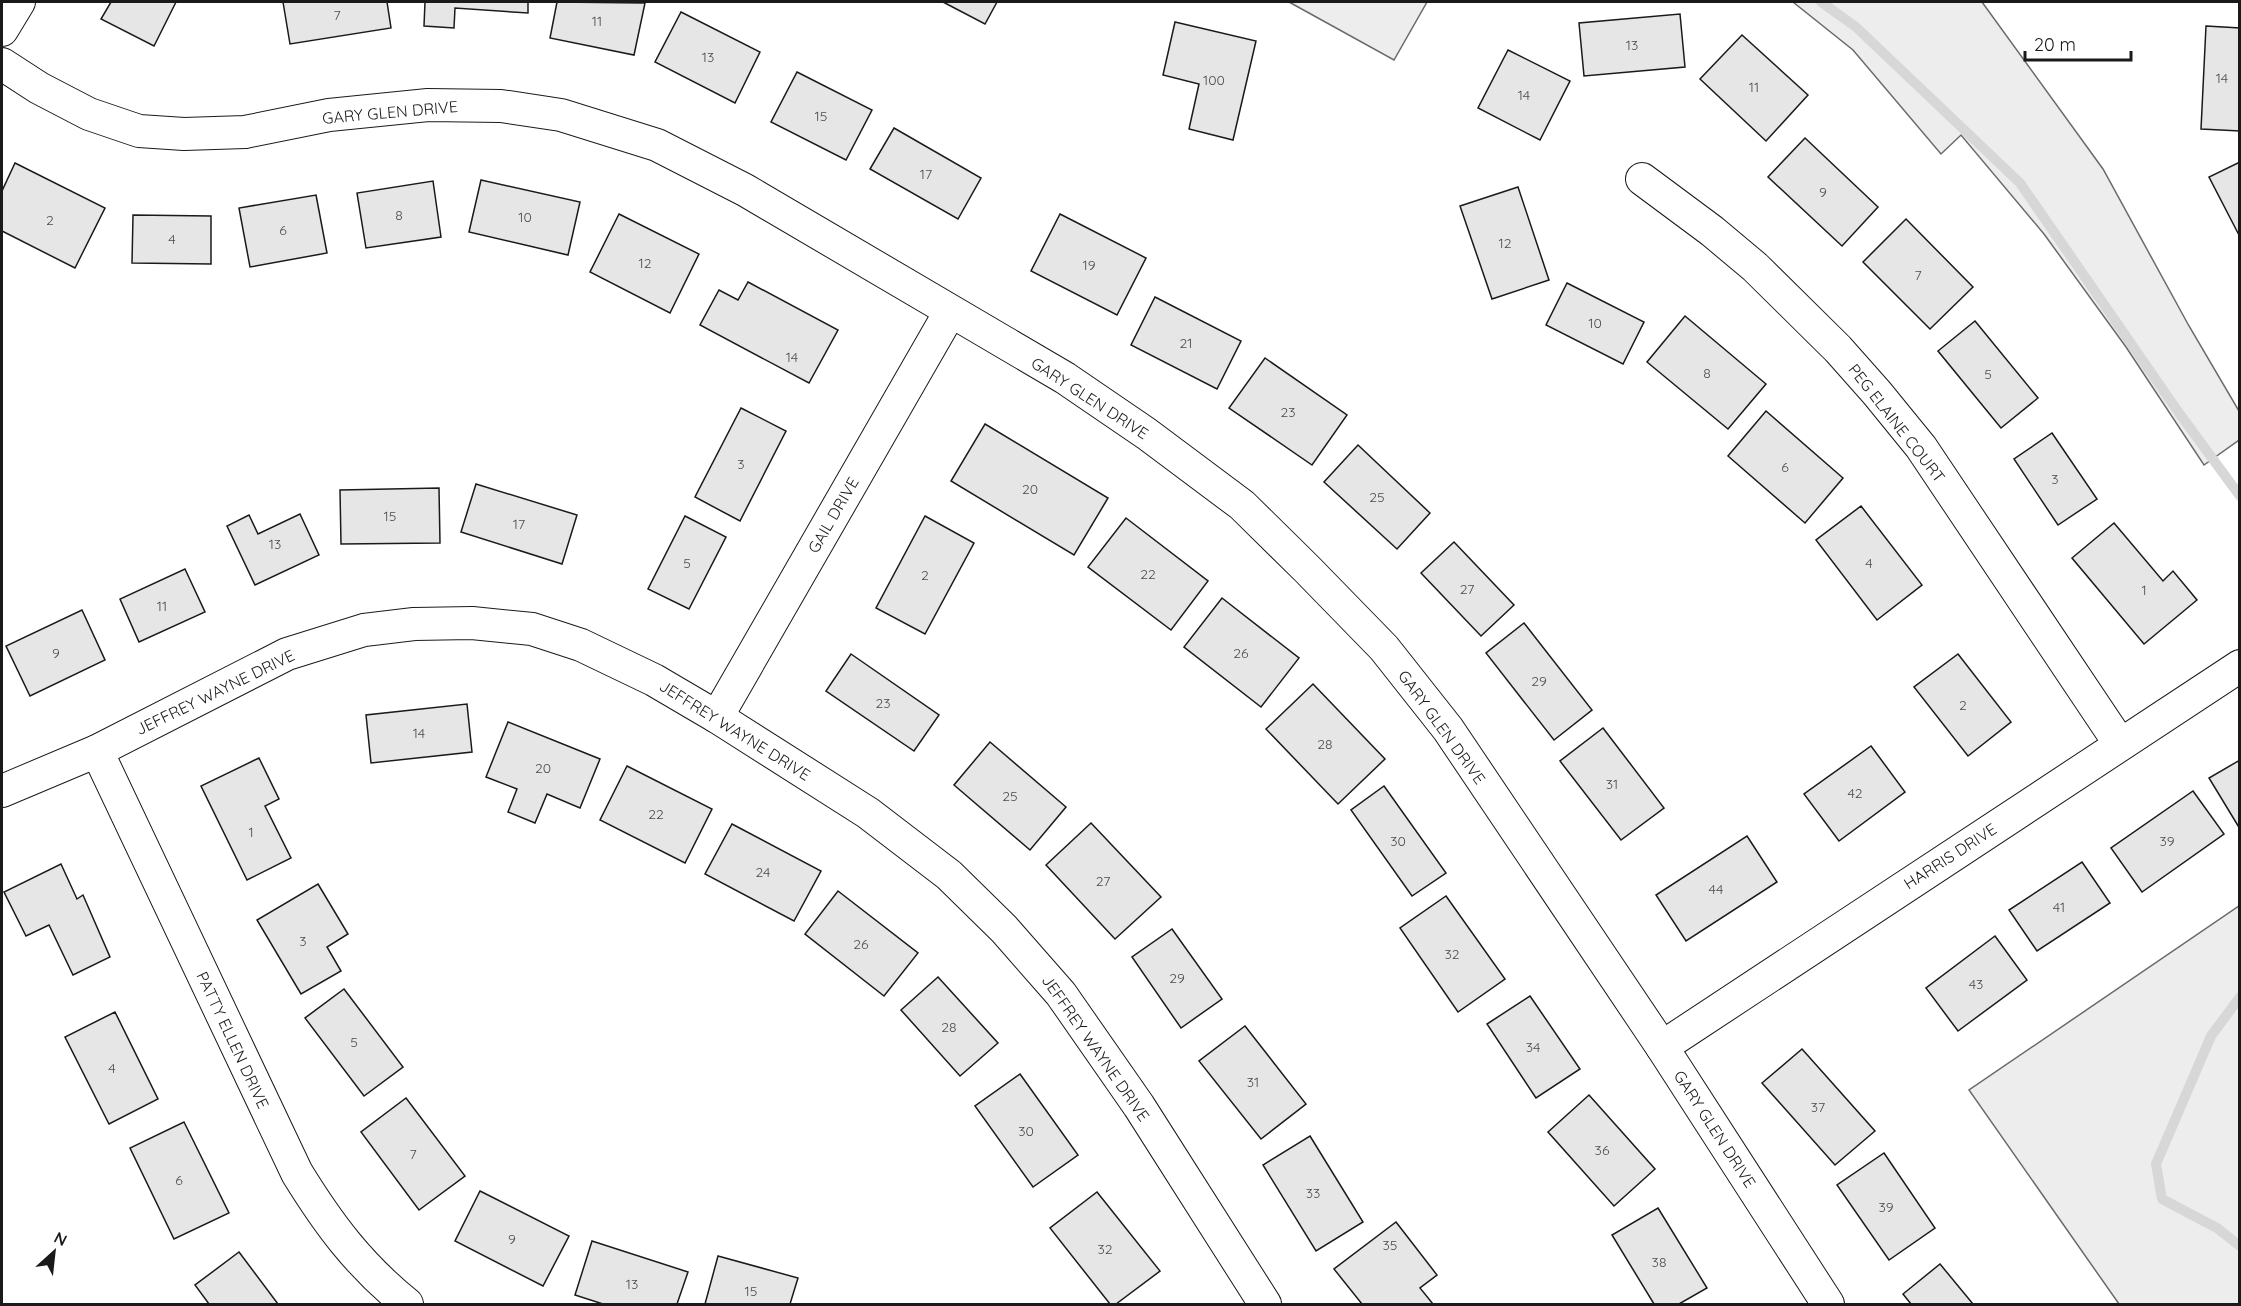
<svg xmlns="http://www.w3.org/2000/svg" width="2241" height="1306" viewBox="0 0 2241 1306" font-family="Quicksand,sans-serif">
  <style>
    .green { fill: #ededed; stroke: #6a6a6a; stroke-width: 1.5 }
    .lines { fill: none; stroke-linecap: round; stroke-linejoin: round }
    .stream { stroke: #d7d7d7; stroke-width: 10 }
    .building { fill: #e6e6e6; stroke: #1a1a1a; stroke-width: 1.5 }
    .minor-casing { stroke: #1a1a1a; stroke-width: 34 }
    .minor { stroke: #fff; stroke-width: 32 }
    .labels { text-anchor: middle; stroke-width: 4.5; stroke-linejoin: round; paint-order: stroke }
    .number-label { font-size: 14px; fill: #4d4d4d }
    .street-label { font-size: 16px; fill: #1a1a1a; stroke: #fff }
  </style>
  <rect width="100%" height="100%" fill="#fff"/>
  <!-- green -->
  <g class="green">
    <polygon points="1289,2 1427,2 1394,60"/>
    <polygon points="1793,2 1982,2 2103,169 2189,326 2239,411 2239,440 2204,465 2126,347 2044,234 1961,135 1941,154 1853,50"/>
    <polygon points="2239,906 2239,1304 2119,1304 1969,1090"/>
  </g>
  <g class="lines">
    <!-- stream -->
    <g class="stream">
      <polyline points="1821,2 1856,27 2020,183 2179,413 2240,496"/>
      <polyline points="2240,997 2211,1036 2156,1164 2162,1199 2217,1228 2240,1246"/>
    </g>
  </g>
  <!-- building -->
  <g class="building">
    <polygon points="111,2 176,2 154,46 101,19"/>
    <polygon points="283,2 387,2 391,28 290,44"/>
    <polygon points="425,2 528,2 528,13 455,8 454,28 424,26"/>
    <polygon points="557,2 645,3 634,55 550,38"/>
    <polygon points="943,2 997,2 985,24"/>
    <polygon points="681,12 760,52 735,103 655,62"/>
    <polygon points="1680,14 1685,67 1584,76 1579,23"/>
    <polygon points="1175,22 1256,41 1233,140 1189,129 1199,84 1163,75"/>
    <polygon points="2206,26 2240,28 2240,131 2201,129"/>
    <polygon points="1742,35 1808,95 1766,141 1700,79"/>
    <polygon points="1508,50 1570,81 1540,140 1478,108"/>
    <polygon points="797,72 872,110 846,160 771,122"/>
    <polygon points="894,128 981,178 958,219 870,169"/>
    <polygon points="1805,138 1878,207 1842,246 1768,177"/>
    <polygon points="2240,162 2240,237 2209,177"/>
    <polygon points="15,163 105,208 75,268 2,231 2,191"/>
    <polygon points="481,180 580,202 568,255 469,232"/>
    <polygon points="433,181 441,237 366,248 357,193"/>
    <polygon points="1518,187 1549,280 1492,299 1460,206"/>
    <polygon points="316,195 327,253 250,267 239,208"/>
    <polygon points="619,214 699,254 670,313 590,272"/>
    <polygon points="1060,214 1146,258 1117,315 1031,271"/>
    <polygon points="133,215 211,216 211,264 132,263"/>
    <polygon points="1906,219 1973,287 1930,329 1863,262"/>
    <polygon points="748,282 838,330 809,383 700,325 719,290 738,300"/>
    <polygon points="1567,283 1644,322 1623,364 1546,325"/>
    <polygon points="1155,297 1241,341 1217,389 1131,345"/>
    <polygon points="1685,316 1766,384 1728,429 1647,362"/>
    <polygon points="1975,321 2038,398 2001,428 1938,351"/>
    <polygon points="1265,358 1347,415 1312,465 1229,408"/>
    <polygon points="741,408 786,431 740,521 695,497"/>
    <polygon points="1766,411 1843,478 1805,523 1728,456"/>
    <polygon points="985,424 1108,498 1074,555 951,481"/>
    <polygon points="2052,433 2097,499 2058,525 2014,459"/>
    <polygon points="1358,445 1430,513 1397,549 1324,482"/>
    <polygon points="476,484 577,515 562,564 461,532"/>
    <polygon points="439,488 440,543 341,544 340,490"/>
    <polygon points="1861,506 1922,585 1877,620 1816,540"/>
    <polygon points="300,514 319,555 255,585 227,526 249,515 258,534"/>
    <polygon points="685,516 726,537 689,609 648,589"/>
    <polygon points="925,516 974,543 925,634 876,608"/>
    <polygon points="1126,518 1208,581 1171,630 1088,567"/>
    <polygon points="2114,523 2163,581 2173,571 2197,600 2144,644 2072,558"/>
    <polygon points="1454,542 1514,605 1481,636 1421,573"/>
    <polygon points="185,569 205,612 139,642 120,599"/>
    <polygon points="1222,598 1299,658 1261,707 1184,647"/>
    <polygon points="82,610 105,660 30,696 6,646"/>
    <polygon points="1524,623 1592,710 1554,740 1486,653"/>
    <polygon points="851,654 939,715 914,751 826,691"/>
    <polygon points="1958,654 2011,722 1968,756 1914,687"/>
    <polygon points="1313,684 1385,759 1338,804 1266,729"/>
    <polygon points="467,704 472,752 371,763 366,715"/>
    <polygon points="508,722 600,759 580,808 547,794 535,823 508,812 517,789 486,777"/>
    <polygon points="1603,728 1664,808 1621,840 1560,761"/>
    <polygon points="990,742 1066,807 1030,850 954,785"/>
    <polygon points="1871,746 1905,792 1839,841 1804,794"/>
    <polygon points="259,758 279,799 265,806 291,858 247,880 201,786"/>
    <polygon points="2240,760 2240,829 2209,778"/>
    <polygon points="627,766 712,809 685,863 600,820"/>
    <polygon points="1384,786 1446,873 1412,896 1351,810"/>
    <polygon points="2193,791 2224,834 2142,892 2111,848"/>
    <polygon points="1091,823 1161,897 1115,939 1046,865"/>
    <polygon points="732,824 821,871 794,921 705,874"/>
    <polygon points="1747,836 1777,882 1686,941 1656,895"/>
    <polygon points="2082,862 2110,903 2037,951 2009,910"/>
    <polygon points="61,864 77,899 83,895 110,957 73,975 49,925 26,936 4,892"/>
    <polygon points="318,884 348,934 327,947 341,971 301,994 257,920"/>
    <polygon points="838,891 918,953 884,996 805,934"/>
    <polygon points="1446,896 1505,979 1458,1012 1400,928"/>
    <polygon points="1172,929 1222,999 1181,1028 1132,957"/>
    <polygon points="1995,936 2027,980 1958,1031 1926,988"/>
    <polygon points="938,977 998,1043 960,1076 901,1010"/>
    <polygon points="344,989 403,1067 364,1096 305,1018"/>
    <polygon points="1530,996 1580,1069 1536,1098 1487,1024"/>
    <polygon points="115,1012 158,1099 109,1124 65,1037"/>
    <polygon points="1245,1026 1306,1104 1261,1139 1199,1061"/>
    <polygon points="1802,1049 1875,1131 1835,1165 1762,1083"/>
    <polygon points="1020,1074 1078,1155 1033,1187 975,1106"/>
    <polygon points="1589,1095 1655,1169 1614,1206 1548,1132"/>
    <polygon points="406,1098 465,1176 419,1210 361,1132"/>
    <polygon points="184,1122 229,1213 174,1239 130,1148"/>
    <polygon points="1310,1136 1363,1222 1316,1251 1263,1165"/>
    <polygon points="1884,1153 1935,1228 1889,1260 1837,1185"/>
    <polygon points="480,1191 569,1236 543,1286 455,1241"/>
    <polygon points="1097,1192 1160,1271 1116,1304 1110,1304 1050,1228"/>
    <polygon points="1658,1208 1707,1288 1679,1304 1654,1304 1612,1235"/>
    <polygon points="1396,1222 1437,1275 1420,1288 1433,1304 1362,1304 1334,1269"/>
    <polygon points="592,1241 688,1272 677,1304 603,1304 575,1295"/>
    <polygon points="239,1252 278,1304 209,1304 195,1285"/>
    <polygon points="718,1256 798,1278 790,1304 705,1304"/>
    <polygon points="1940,1264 1973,1304 1911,1304 1903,1294"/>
  </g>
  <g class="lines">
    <!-- minor casing -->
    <g class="minor-casing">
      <g id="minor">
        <polyline points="2,30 19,2"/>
        <polyline points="2,64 39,88 89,114 139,131 184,134 245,132 329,115 428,105 501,106 561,115 657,145 745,190 1065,378 1147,434 1242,505 1307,569 1384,648 1448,729 1662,1047 1828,1304"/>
        <polyline points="1642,179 1712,231 1755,267 1838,349 1877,393 1921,447 2120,744"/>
        <polyline points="717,717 950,312"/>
        <path d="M97,751L297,1173C329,1225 359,1265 407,1304"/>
        <polyline points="2,791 97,751 287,654 364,630 414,624 472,623 532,629 581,645 654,680 717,717 868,813 949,875 1004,929 1061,994 1139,1106 1265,1304"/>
        <polyline points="1662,1047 2240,666"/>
      </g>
    </g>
    <!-- minor -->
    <use href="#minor" class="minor"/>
  </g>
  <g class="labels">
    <!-- number labels -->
    <g class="number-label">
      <text x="337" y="20">7</text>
      <text x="597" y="26">11</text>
      <text x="1632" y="50">13</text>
      <text x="708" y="62">13</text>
      <text x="2222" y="83">14</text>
      <text x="1214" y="85">100</text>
      <text x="1754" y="92">11</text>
      <text x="1524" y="100">14</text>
      <text x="821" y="121">15</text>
      <text x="926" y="179">17</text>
      <text x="1823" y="197">9</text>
      <text x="399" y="220">8</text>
      <text x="525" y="222">10</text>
      <text x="50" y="225">2</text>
      <text x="283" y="235">6</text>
      <text x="172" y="244">4</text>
      <text x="1505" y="248">12</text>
      <text x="645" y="268">12</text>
      <text x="1089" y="270">19</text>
      <text x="1918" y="280">7</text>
      <text x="1595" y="328">10</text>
      <text x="1186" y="348">21</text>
      <text x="792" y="362">14</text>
      <text x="1707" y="378">8</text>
      <text x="1988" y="379">5</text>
      <text x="1288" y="417">23</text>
      <text x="741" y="469">3</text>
      <text x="1785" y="472">6</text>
      <text x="2055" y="484">3</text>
      <text x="1030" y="494">20</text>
      <text x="1377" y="502">25</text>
      <text x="390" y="521">15</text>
      <text x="519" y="529">17</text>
      <text x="275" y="549">13</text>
      <text x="687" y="568">5</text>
      <text x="1869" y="568">4</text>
      <text x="1148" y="579">22</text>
      <text x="925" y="580">2</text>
      <text x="1467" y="594">27</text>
      <text x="2144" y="595">1</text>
      <text x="162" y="611">11</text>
      <text x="56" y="658">9</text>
      <text x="1241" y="658">26</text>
      <text x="1539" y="686">29</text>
      <text x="883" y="708">23</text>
      <text x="1963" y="710">2</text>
      <text x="419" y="738">14</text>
      <text x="1325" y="749">28</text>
      <text x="543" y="773">20</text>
      <text x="1612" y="789">31</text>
      <text x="1855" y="798">42</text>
      <text x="1010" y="801">25</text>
      <text x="656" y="819">22</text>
      <text x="251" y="837">1</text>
      <text x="1398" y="846">30</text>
      <text x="2167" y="846">39</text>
      <text x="763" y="877">24</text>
      <text x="1103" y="886">27</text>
      <text x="1716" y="894">44</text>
      <text x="2059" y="912">41</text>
      <text x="303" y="946">3</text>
      <text x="861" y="949">26</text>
      <text x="1452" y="959">32</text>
      <text x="1177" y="983">29</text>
      <text x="1976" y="989">43</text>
      <text x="949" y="1032">28</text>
      <text x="354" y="1047">5</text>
      <text x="1533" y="1052">34</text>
      <text x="112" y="1073">4</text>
      <text x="1253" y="1087">31</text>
      <text x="1818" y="1112">37</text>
      <text x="1026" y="1136">30</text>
      <text x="1602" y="1155">36</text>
      <text x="413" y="1159">7</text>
      <text x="179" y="1185">6</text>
      <text x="1313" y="1198">33</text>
      <text x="1886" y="1212">39</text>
      <text x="512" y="1244">9</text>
      <text x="1390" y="1250">35</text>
      <text x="1105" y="1254">32</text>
      <text x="1659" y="1267">38</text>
      <text x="632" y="1289">13</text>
      <text x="751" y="1296">15</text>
    </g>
    <!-- street labels -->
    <g class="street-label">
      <text transform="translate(390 112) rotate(-5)" y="6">GARY GLEN DRIVE</text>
      <text transform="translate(1090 398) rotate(33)" y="6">GARY GLEN DRIVE</text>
      <text transform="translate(1897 423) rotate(52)" y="6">PEG ELAINE COURT</text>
      <text transform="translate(833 515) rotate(-60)" y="6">GAIL DRIVE</text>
      <text transform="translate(215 692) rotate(-26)" y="6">JEFFREY WAYNE DRIVE</text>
      <text transform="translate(1442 727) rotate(54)" y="6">GARY GLEN DRIVE</text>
      <text transform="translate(735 730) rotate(32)" y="6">JEFFREY WAYNE DRIVE</text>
      <text transform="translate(1950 856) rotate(-33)" y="6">HARRIS DRIVE</text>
      <text transform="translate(233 1040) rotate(65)" y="6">PATTY ELLEN DRIVE</text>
      <text transform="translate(1096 1048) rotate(55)" y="6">JEFFREY WAYNE DRIVE</text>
      <text transform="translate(1715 1129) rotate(57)" y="6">GARY GLEN DRIVE</text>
    </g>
  </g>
  <!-- border -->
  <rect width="2241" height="1306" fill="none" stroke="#1a1a1a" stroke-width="6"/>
  <!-- north arrow -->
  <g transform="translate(54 1252) rotate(27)" stroke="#ffffff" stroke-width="4.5" paint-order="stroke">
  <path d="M0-4.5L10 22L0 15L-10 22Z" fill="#1a1a1a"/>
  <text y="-9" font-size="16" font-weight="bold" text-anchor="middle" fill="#1a1a1a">N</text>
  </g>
  <!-- scale -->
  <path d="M2025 51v9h106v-9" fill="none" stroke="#1a1a1a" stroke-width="3"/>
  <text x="2034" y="51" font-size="18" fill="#1a1a1a" stroke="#ffffff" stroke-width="4.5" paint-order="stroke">20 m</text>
</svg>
